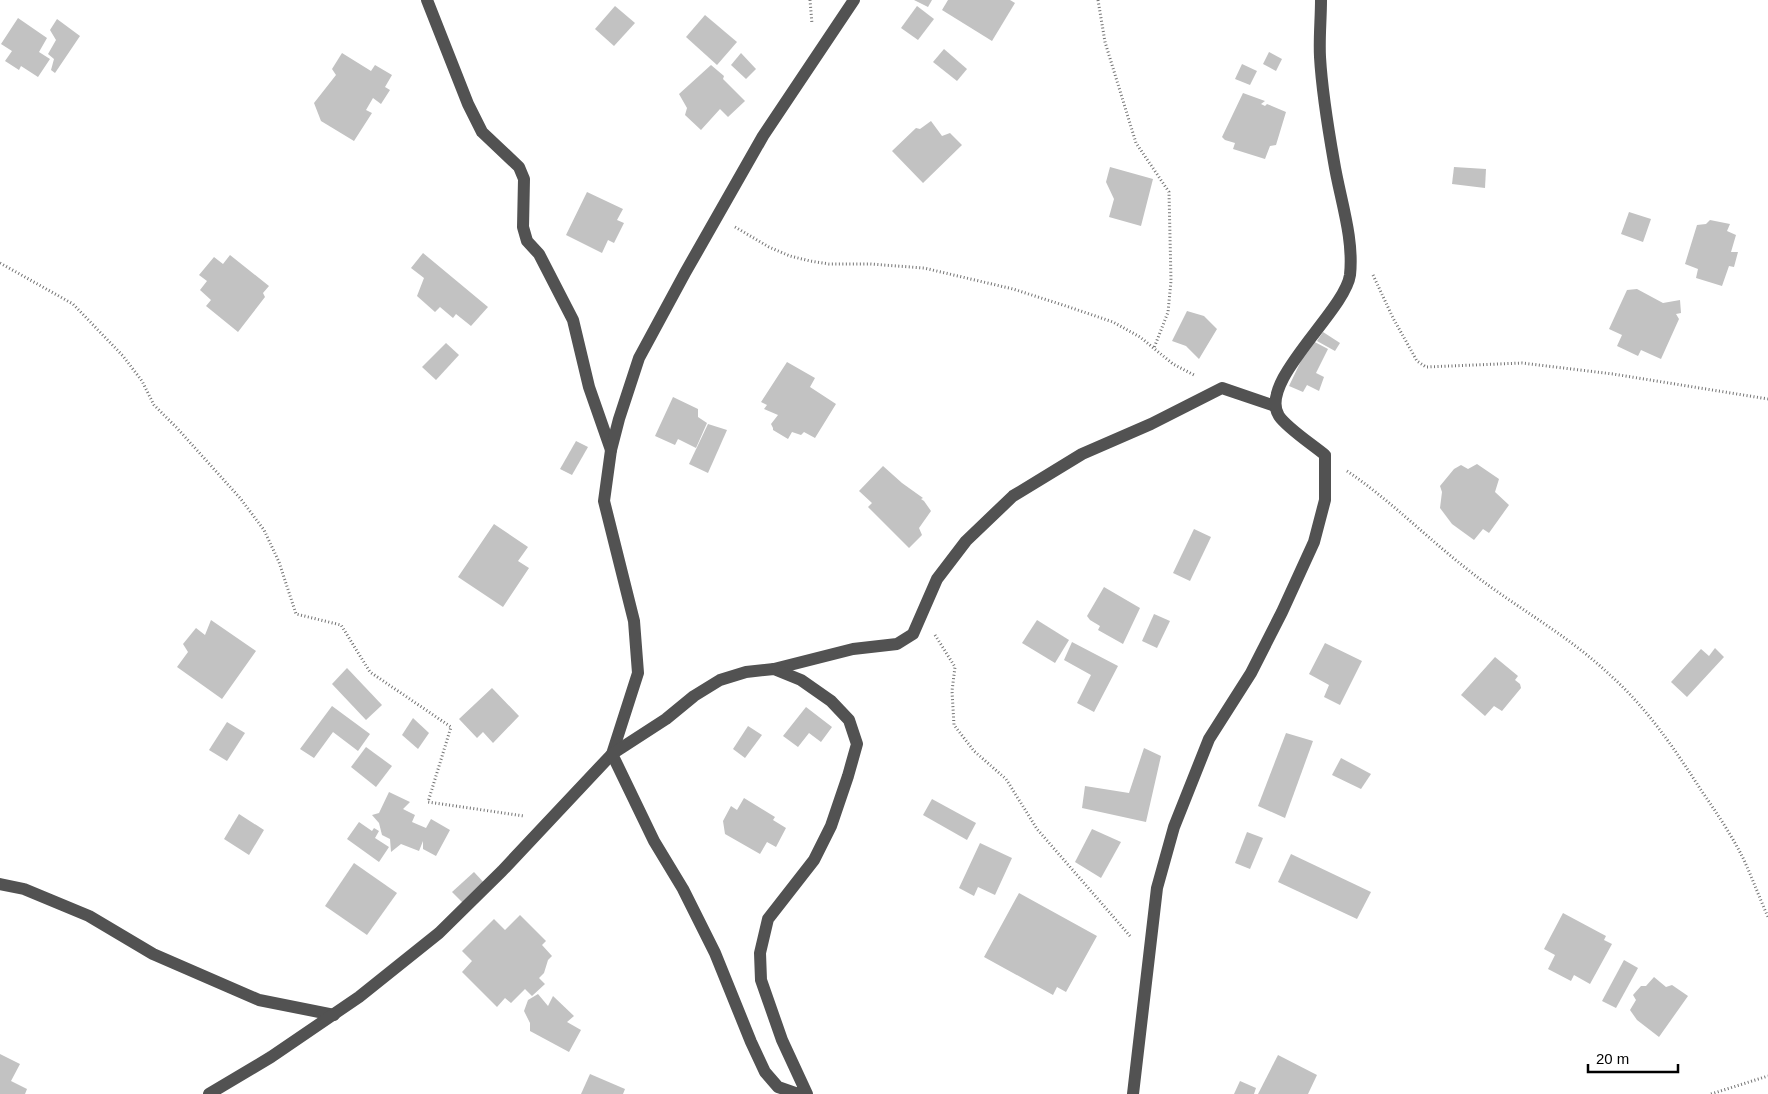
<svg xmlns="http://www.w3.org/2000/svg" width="1768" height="1094" viewBox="0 0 1768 1094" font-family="Helvetica,sans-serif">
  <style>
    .building { fill: #c2c2c2 }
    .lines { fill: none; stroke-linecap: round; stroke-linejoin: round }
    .path { stroke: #747474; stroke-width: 3; stroke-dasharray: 1 2.5; stroke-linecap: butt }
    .minor { stroke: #525252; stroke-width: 12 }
  </style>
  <rect width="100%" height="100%" fill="#fff"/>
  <!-- building -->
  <g class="building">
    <polygon points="914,0 932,0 928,7"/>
    <polygon points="948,0 1010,0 1015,3 992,41 942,10"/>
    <polygon points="615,6 635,23 614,46 595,29"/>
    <polygon points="917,6 934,19 918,40 901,28"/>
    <polygon points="705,15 737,42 717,65 686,37"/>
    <polygon points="18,18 47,38 39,52 50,59 38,77 21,66 19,70 5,61 12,51 1,44"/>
    <polygon points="57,19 80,36 55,73 51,70 54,59 48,54 56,40 50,30"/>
    <polygon points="944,49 967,69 957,81 933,62"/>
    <polygon points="1269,52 1282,59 1276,71 1263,64"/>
    <polygon points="342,53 371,71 375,65 392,75 385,87 390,90 381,104 373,98 366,110 372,113 354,141 321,121 314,103 336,75 332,69"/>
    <polygon points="741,53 756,69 746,79 731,65"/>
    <polygon points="1242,64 1257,71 1250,85 1235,79"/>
    <polygon points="711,65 724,76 723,79 745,101 728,117 720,109 701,130 685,115 687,108 679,94"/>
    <polygon points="1243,93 1265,101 1261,104 1265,106 1267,104 1286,112 1276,145 1270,146 1265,159 1233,149 1235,143 1225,140 1222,137"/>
    <polygon points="931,121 942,136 950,133 962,145 923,183 892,151 916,128 920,129"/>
    <polygon points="1110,167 1153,179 1141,226 1109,217 1114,199 1106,182"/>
    <polygon points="1454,167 1486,169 1485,188 1452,184"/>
    <polygon points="587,192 623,209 617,220 624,223 614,243 608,240 602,253 566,235"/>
    <polygon points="1629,212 1651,219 1643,242 1621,234"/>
    <polygon points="1710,220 1730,224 1727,231 1736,235 1731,252 1738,252 1734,267 1729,266 1722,286 1696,278 1698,269 1685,264 1697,225 1706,224"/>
    <polygon points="423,253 488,307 471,326 456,314 453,318 440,307 435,312 417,296 424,278 411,268"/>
    <polygon points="230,255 269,286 263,293 265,297 238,332 206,306 211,300 200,290 207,281 199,275 214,257 223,264"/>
    <polygon points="1637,289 1663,303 1680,300 1681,313 1676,314 1679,319 1661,359 1641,350 1638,356 1617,346 1622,335 1609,329 1627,290"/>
    <polygon points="1187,311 1204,316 1217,329 1199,359 1186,346 1172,341"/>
    <polygon points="1323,332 1340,343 1335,351 1317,341"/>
    <polygon points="1311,340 1328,349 1316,373 1324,377 1319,391 1307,385 1303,392 1289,386"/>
    <polygon points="446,343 459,355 436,380 422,367"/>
    <polygon points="787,362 815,378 810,387 836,404 815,438 804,432 801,435 792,432 788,439 773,430 773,428 771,424 778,415 764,409 767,405 761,402"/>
    <polygon points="673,397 698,409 698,417 707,423 696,448 678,439 675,445 655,436"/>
    <polygon points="708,424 727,430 708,473 689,464"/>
    <polygon points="576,441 588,447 572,475 560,469"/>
    <polygon points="1477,464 1499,479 1495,492 1509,505 1489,533 1483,529 1474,540 1452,524 1440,508 1442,492 1440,486 1454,469 1461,465 1468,469"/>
    <polygon points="883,466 902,483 923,498 921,499 924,501 931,511 919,528 922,535 909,548 868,507 872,503 859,491"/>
    <polygon points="494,524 528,547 518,561 529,568 503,607 458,577"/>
    <polygon points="1194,529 1211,537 1190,581 1173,573"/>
    <polygon points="1104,587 1140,608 1123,644 1098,630 1100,626 1090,620 1087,616"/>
    <polygon points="1154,614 1170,621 1157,648 1142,641"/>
    <polygon points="211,620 256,651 222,699 177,667 188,652 183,644 196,628 205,635"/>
    <polygon points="1037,620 1069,640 1055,663 1022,643"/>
    <polygon points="1072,642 1118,666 1094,712 1077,703 1091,675 1064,660"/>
    <polygon points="1325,643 1362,661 1340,705 1324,697 1329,685 1309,674"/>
    <polygon points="1715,648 1724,657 1687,697 1671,682 1701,649 1709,656"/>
    <polygon points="1495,657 1518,676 1515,680 1520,684 1521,688 1502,711 1494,706 1485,716 1461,695"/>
    <polygon points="347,668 382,705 366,720 332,684"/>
    <polygon points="492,688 519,716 493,743 483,732 477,738 459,719"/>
    <polygon points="332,706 370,734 358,751 333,732 314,758 300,749"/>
    <polygon points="806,707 832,727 821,742 809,733 798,747 783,736"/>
    <polygon points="413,718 429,733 418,749 402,735"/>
    <polygon points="227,722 245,733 227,761 209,750"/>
    <polygon points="748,726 762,735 745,758 733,749"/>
    <polygon points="1286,733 1313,741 1285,818 1258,806"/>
    <polygon points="366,747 392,766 376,787 351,767"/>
    <polygon points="1144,748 1161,756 1146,822 1082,808 1085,786 1129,793"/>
    <polygon points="1341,758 1371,774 1361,789 1332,775"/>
    <polygon points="389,792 410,802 403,809 415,815 412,822 426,828 431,819 450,830 436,856 423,849 423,841 419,851 401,844 391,852 390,839 382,835 379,823 372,815 379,813"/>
    <polygon points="744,798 775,817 773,820 786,828 776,847 767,842 760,854 725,834 723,821 731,806 737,810"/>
    <polygon points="932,799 976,823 967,840 923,815"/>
    <polygon points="239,814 264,830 249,855 224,839"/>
    <polygon points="359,822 372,831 374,828 379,831 375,838 389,847 379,862 347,839"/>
    <polygon points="1092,829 1121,842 1101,878 1075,862"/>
    <polygon points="1247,832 1263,838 1250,869 1235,863"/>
    <polygon points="980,843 1012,858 995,895 978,887 974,896 959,888"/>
    <polygon points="1291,854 1371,892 1357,919 1278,882"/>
    <polygon points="354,863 397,893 367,935 325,906"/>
    <polygon points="474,872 486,885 465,905 452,892"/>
    <polygon points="1019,893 1097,936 1066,992 1057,987 1053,995 984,957"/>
    <polygon points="1563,913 1606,936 1604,940 1612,944 1590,984 1574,975 1571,981 1548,969 1555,955 1544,949"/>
    <polygon points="520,915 546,941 542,945 552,956 548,960 544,973 539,978 545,984 532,996 525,989 511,1003 505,998 497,1007 462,972 472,961 462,951 494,919 505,930"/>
    <polygon points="1624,960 1638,968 1616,1008 1602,1001"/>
    <polygon points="1654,977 1666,987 1672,985 1688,996 1659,1037 1637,1020 1630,1010 1636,1000 1633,995 1641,986 1646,986"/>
    <polygon points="538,994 548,1006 553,996 574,1016 567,1022 581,1030 569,1052 530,1031 530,1023 524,1011 528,1000"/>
    <polygon points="0,1054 20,1064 11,1081 27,1089 25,1094 0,1094"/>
    <polygon points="1278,1055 1317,1075 1308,1094 1258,1094"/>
    <polygon points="590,1074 625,1089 623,1094 581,1094"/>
    <polygon points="1240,1081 1256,1088 1254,1094 1234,1094"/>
  </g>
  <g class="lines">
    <!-- path -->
    <g class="path">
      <polyline points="810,0 812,24"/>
      <polyline points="1098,0 1105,42 1136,143 1169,192 1171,281 1168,312 1154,348"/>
      <polyline points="735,227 769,247 790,256 810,261 829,264 870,264 924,268 1013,289 1066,306 1113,322 1140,337 1173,364 1196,376"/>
      <polyline points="0,263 73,304 123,356 142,381 154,405 177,428 240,498 264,530 279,562 296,614 341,625 370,672 451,727 428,802 524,816"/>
      <polyline points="1373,275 1393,318 1417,361 1426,367 1522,363 1613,374 1768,399"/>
      <path d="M1347,471C1390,500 1426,537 1467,569C1513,606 1567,634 1610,675C1647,708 1674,748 1701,790C1716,812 1731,834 1743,858C1752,877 1759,897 1768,917"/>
      <polyline points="935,635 955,667 952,691 954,725 974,751 1006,779 1037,829 1130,936"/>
      <polyline points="1711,1094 1768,1076"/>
    </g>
    <!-- minor -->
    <g class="minor">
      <polyline points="427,0 468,104 482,132 519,167 524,179 523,227 527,241 539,254 573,320 589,387 611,450"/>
      <polyline points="774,669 853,649 897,644 913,634 937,579 966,541 1013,496 1082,454 1151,424 1222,388 1275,406"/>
      <polyline points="0,884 24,889 89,916 153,954 259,1000 334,1015"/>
      <polyline points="209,1094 271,1057 359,997 439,933 502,871 612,754 638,673 634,621 604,501 611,450 619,419 639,358 685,273 763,136 854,0"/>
      <polyline points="798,1094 778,1087 765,1072 751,1042 715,953 683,889 654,841 612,754 666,719 694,696 720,680 746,672 774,669 801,680 831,701 849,720 857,744 848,776 831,826 814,860 768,919 760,953 761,980 782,1040 807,1094"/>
      <path d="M1133,1094L1157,888L1174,827L1209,739L1251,673L1282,612L1314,542L1325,500V455C1313,445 1287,428 1279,416C1257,382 1345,311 1350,275C1354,237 1340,199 1334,162C1328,128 1322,92 1320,57C1319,38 1321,19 1321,0"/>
    </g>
  </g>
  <!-- scale -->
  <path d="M1588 1064v8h90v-8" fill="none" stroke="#000000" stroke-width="2.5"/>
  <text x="1596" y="1064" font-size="15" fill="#000000" stroke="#ffffff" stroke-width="4" paint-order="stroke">20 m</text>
</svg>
